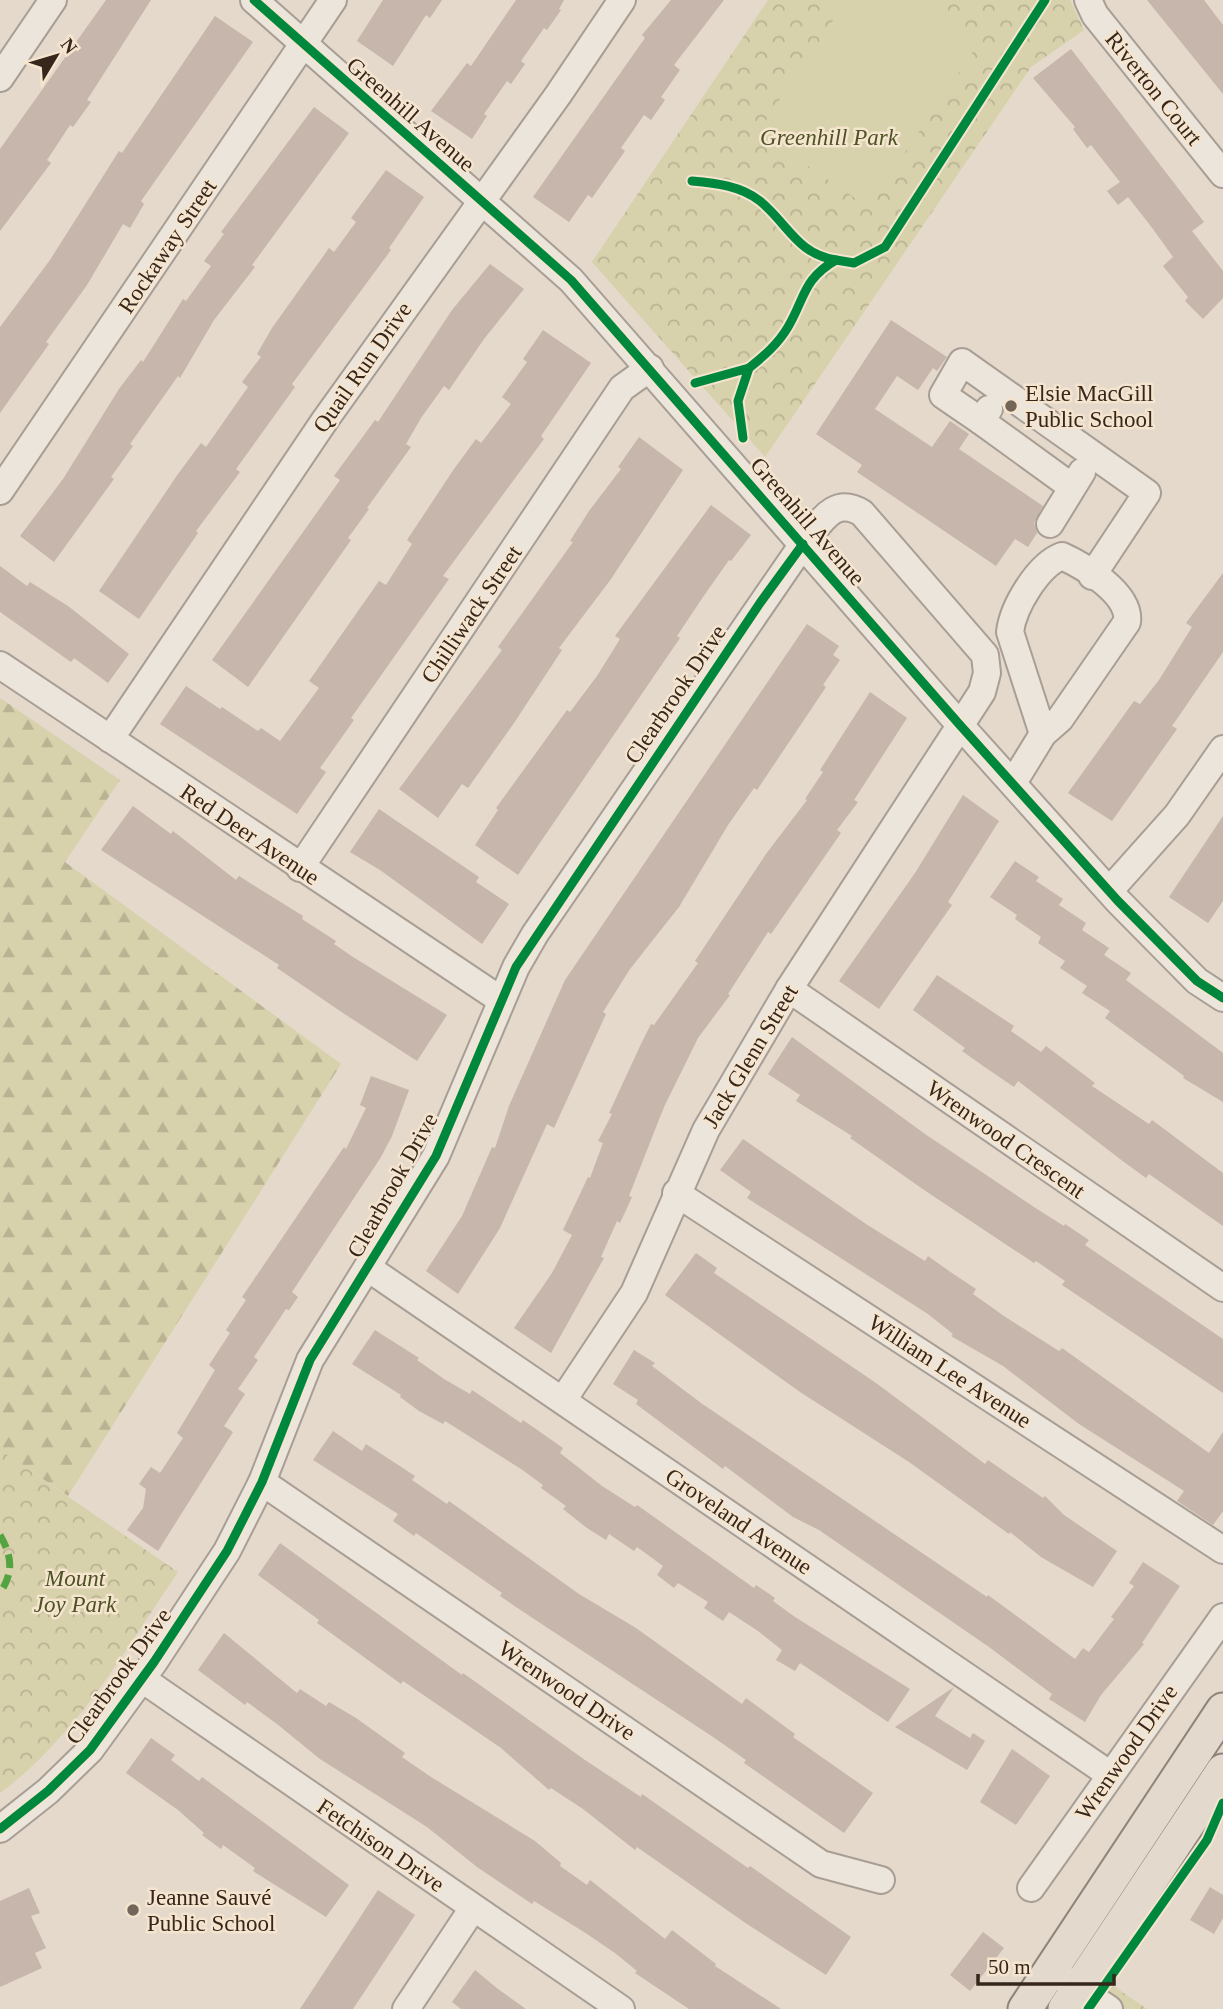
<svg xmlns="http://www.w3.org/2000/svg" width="1223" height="2009" viewBox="0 0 1223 2009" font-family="Georgia,serif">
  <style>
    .forest { fill: url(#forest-firs) }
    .park { fill: url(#park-crowns) }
    .pitch { fill: #d7d1ac }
    .building { fill: #c7b6ab }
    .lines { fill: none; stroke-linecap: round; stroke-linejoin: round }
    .minor-casing { stroke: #a89e94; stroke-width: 30 }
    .major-casing { stroke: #8e847a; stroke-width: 37 }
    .minor { stroke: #ece5dc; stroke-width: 26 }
    .major { stroke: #e3dacd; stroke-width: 33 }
    .quiet { stroke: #53a341; stroke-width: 7; stroke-dasharray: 14 7; stroke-linecap: butt }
    .cycleway-casing { stroke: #f5e5cf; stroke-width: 13 }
    .cycleway { stroke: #00873e; stroke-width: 9 }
    .poi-dot { fill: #736559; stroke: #f5e5cf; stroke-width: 2.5 }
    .labels { text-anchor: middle; stroke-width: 5; stroke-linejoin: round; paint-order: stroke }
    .street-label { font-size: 23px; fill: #36261c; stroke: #f5e5cf }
    .park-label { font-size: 23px; font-style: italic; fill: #4c5223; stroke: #f5e5cf }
    .poi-label { font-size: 23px; fill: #36261c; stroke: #f5e5cf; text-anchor: start }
  </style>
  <defs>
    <pattern id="forest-firs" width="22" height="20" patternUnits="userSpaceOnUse" patternTransform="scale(1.75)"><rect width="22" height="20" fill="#d7d1ac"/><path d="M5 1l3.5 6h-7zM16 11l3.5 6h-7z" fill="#b9b393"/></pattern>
    <pattern id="park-crowns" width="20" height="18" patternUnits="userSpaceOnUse" patternTransform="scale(1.75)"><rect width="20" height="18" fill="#d7d1ac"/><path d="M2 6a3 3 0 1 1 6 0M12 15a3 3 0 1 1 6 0" fill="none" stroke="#b9b393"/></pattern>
  </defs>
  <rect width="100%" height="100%" fill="#e4d9ca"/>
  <!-- forest -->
  <polygon class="forest" points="0,698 120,780 65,862 341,1064 68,1496 0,1450"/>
  <!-- park -->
  <g class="park">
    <polygon points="768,0 1070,0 1084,30 1031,67 765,457 592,262"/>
    <path d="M0,1450L178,1572C125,1650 77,1736 0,1793Z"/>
    <polygon points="1109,1983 1147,2009 1092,2009"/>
  </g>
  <!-- pitch -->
  <polygon class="pitch" points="847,0 923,0 981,40 868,207 758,132"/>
  <!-- building -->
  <g class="building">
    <polygon points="106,0 151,0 87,100 91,102 73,127 70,125 47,160 51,163 0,231 0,149"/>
    <polygon points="383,0 442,0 430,18 426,15 393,66 357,41"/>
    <polygon points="516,0 564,0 559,9 561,10 547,30 544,28 521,61 525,64 511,84 507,81 484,114 487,116 472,139 431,111 467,63 471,66"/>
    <polygon points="671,0 724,0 674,65 680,70 661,97 665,100 651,120 644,115 621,148 625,151 611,171 592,198 588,195 569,222 533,197 645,38 642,35"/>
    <polygon points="1147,0 1204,0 1223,25 1223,94"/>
    <polygon points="215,16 253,42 141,201 144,204 130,228 123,224 87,285 46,342 49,344 0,413 0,327 50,260 119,151 122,153"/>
    <polygon points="1071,49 1204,222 1192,231 1223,271 1223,298 1203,319 1185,301 1188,297 1163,266 1173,257 1153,229 1128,197 1118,205 1107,191 1120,182 1091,145 1087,148 1073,129 1075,127 1033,78"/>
    <polygon points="314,107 349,133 252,265 255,267 214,320 180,378 178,376 130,444 133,446 111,477 114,479 54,562 20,536 63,479 119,389 141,360 143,362 183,299 186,301 211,266 204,261 224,234 221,232"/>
    <polygon points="386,170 424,197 389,248 391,250 292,384 295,387 236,469 240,472 196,531 198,533 139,619 99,591 178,474 201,443 206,447 248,387 242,382 261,357 257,354 272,328 329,248 334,252 356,222 351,218"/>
    <polygon points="490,264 524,289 484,339 449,390 444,386 421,418 406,444 411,447 367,508 369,509 348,538 351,540 248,687 212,660 340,480 334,476 375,420 378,422 452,310"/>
    <polygon points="891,320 947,357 937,371 933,368 918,390 897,376 875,409 932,447 950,421 969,434 959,449 1043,506 1034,523 1037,533 1028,547 1015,539 996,566 857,472 862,465 816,434"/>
    <polygon points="543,330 591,363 541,436 544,439 443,576 449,579 351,718 354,720 320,768 326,772 297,814 160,724 186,686 220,709 222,707 258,731 261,728 280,741 319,688 309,681 379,581 386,585 412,544 407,540 454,469 476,439 481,443 511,404 502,397 527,362 523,359"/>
    <polygon points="639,437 683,470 611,579 559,648 562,650 514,723 468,788 462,784 438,818 399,789 502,650 498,647 573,542 570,541 589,511 621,469 618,467"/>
    <polygon points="711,505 751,535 731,561 729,560 703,597 677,636 680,638 518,875 475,845 498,810 496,808 567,710 570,712 597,676 620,639 615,636"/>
    <polygon points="0,566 27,586 30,582 68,606 129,654 108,683 74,658 71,662 0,612"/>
    <polygon points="1223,573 1223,652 1172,726 1177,729 1112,821 1068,793 1134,701 1140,704 1159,680 1192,627 1186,623"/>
    <polygon points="807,624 839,646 833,655 840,660 823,685 826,687 757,790 754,788 728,825 679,907 630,969 603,1012 606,1014 554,1128 547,1124 500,1228 458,1294 426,1271 462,1216 492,1147 495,1148 509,1106 565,980"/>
    <polygon points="870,692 907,718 854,800 858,802 837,830 841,833 771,934 768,932 728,994 730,995 698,1038 664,1107 629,1196 632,1197 620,1223 617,1221 601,1257 604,1258 551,1353 514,1328 552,1273 572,1235 563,1230 588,1177 590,1178 603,1143 598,1141 612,1114 609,1113 641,1044 651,1024 654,1025 698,963 695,961 766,854 807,800 805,799 823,772 820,770"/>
    <polygon points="963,795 999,821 948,902 952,905 879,1009 839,981 915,873"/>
    <polygon points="133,806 171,834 173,831 236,880 239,876 303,916 302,919 336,941 334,944 353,957 447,1015 417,1061 343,1013 277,968 279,965 101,850"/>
    <polygon points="379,809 479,877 476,882 509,904 482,944 380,870 350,852"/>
    <polygon points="1223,816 1223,901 1208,923 1169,897"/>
    <polygon points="1015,861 1039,877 1036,881 1063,899 1059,905 1086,923 1082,930 1109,948 1104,955 1131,973 1126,980 1223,1053 1223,1102 1183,1078 1184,1076 1105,1018 1110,1011 1082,993 1087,986 1060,968 1065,961 1038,943 1041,937 1015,919 1017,915 990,897"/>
    <polygon points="937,975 1014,1026 1011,1031 1041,1052 1046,1046 1095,1083 1092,1086 1149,1124 1152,1120 1223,1173 1223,1226 1149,1174 1146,1178 1124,1162 1018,1081 1014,1087 986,1068 962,1051 965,1048 913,1010"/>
    <polygon points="792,1037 925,1134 1037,1209 1064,1226 1065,1224 1089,1240 1085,1245 1223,1339 1223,1393 1062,1285 1065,1281 1036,1261 1034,1263 927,1192 850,1138 852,1136 796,1101 800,1095 768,1074"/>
    <polygon points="371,1076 409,1090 392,1136 381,1157 292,1292 298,1297 289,1310 286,1309 254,1357 258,1360 238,1389 245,1394 224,1426 233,1432 158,1551 127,1530 143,1508 146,1489 139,1484 151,1467 160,1473 183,1438 177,1433 215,1370 209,1365 230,1333 226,1330 246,1300 242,1297 344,1147 346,1149 366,1108 360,1105"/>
    <polygon points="743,1139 866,1224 925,1261 928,1256 949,1271 976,1289 973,1294 1004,1316 1059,1351 1062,1348 1209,1453 1223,1432 1223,1511 1213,1525 1177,1501 1184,1491 1079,1424 1003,1366 951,1336 953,1334 928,1314 747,1198 751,1192 720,1170"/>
    <polygon points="696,1253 717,1268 714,1273 876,1383 985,1464 988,1460 1043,1498 1045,1496 1064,1515 1117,1551 1093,1587 1041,1557 1010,1532 1009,1534 909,1462 800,1392 665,1295"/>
    <polygon points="375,1330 419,1358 417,1360 444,1379 470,1394 472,1390 521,1423 523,1420 563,1448 560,1453 602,1486 635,1507 637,1505 754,1588 756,1585 775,1598 773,1601 795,1617 910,1689 888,1722 800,1663 795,1671 776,1660 782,1650 758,1631 729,1612 723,1621 704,1608 708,1602 678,1583 674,1588 657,1575 663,1566 637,1547 634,1551 609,1534 606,1540 587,1528 563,1509 566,1506 541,1488 543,1485 521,1469 445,1421 443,1424 419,1411 400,1397 401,1395 352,1364"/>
    <polygon points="634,1350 655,1363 652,1366 701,1403 987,1597 988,1595 1075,1659 1083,1648 1089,1652 1114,1619 1111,1617 1134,1586 1129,1583 1143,1562 1180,1586 1142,1643 1144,1644 1101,1695 1085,1722 1049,1699 1052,1694 989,1647 819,1530 793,1517 725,1466 723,1469 636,1404 638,1400 613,1384"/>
    <polygon points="333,1431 362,1451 366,1444 415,1476 412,1480 447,1504 449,1501 579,1594 636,1628 742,1704 746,1698 795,1734 793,1737 873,1793 844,1833 744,1763 746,1760 713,1737 522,1611 500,1596 502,1593 416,1533 414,1536 393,1521 398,1514 313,1460"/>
    <polygon points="280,1543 462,1675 463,1673 585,1760 641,1797 642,1794 748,1868 750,1866 851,1937 826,1975 744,1922 637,1847 635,1850 583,1809 551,1788 549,1790 501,1748 403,1681 401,1684 317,1623 319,1620 258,1575"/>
    <polygon points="224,1633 297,1693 300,1689 326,1706 329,1702 356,1718 405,1753 402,1757 431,1777 535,1841 561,1863 560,1866 587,1885 590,1880 665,1939 672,1930 716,1964 715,1966 781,2009 689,2009 635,1973 637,1971 615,1953 584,1932 534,1901 532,1904 477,1867 427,1827 320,1759 277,1724 247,1702 245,1705 198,1670"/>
    <polygon points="954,1687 935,1716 970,1738 973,1733 985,1741 967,1770 895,1727"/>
    <polygon points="151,1738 175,1755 171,1760 199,1781 202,1777 349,1885 326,1917 253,1871 255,1868 223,1845 221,1849 202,1835 204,1833 178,1810 126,1773"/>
    <polygon points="1012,1749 1050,1776 1016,1825 980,1802"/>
    <polygon points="1210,1887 1223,1895 1223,1918 1214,1934 1190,1920"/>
    <polygon points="29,1888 40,1913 31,1916 46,1948 35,1953 42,1968 0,1987 0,1901"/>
    <polygon points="378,1890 415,1915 363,1994 353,2009 300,2009"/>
    <polygon points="983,1932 1004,1948 970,1991 950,1975"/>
    <polygon points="475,1970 498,1989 526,2009 461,2009 452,2002"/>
  </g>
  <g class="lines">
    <!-- minor casing -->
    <g class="minor-casing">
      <g id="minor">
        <polyline points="254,0 571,280 959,724 1118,901 1197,981 1223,998"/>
        <polyline points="1088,0 1095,15 1223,174"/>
        <polyline points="0,78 53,0"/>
        <polyline points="989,409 981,421 1072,487"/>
        <polyline points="981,421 943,395 962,362 1147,493 1092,576"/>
        <polyline points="0,491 333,0"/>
        <polyline points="1050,524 1082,472"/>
        <polyline points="0,665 501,1000"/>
        <polyline points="110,739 325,420 558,95 622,0"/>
        <path d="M1013,783L1043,734L1060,719L1127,622C1131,594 1084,566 1062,556C1038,565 1013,607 1010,632L1043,734"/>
        <polyline points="300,868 622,388 650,368"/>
        <polyline points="1110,890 1177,815 1223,749"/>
        <polyline points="789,989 1223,1288"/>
        <polyline points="676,1193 1223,1550"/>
        <polyline points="368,1268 1109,1774"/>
        <polyline points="262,1482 821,1864 881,1880"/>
        <polyline points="142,1679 621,2009"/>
        <path d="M0,1829L48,1791L90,1750L154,1662L227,1551L262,1482L310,1360L436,1156L516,967L535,934L803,544C820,524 833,495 862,513L985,655L987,673L982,692L789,989L706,1130L634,1293L563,1400"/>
        <polyline points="1031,1888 1223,1617"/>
        <polyline points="1064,1979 1109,2009"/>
        <polyline points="406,2009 473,1908"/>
      </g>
    </g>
    <!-- major casing -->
    <g class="major-casing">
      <g id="major">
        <polyline points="1025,2009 1223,1710"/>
        <polyline points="1065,2009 1223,1771"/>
      </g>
    </g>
    <!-- minor -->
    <use href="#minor" class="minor"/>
    <!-- major -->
    <use href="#major" class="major"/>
    <!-- quiet -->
    <path class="quiet" d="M0,1535C12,1556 14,1572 0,1593"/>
    <!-- cycleway casing -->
    <g class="cycleway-casing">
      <g id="cycleway">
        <polyline points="254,0 571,280 959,724 1118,901 1197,981 1223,998"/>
        <path d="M692,181C716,183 741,186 760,201C788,224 797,254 836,260C803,279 805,298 788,327C778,344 764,356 749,368"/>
        <polyline points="836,260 854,263 885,247 1045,0"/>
        <polyline points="695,383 749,368 738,401 743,438"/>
        <polyline points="0,1829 48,1791 90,1750 154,1662 227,1551 262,1482 310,1360 436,1156 516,967 760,603 803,544"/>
        <polyline points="1088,2009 1207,1840 1223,1803"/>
      </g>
    </g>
    <!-- cycleway -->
    <use href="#cycleway" class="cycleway"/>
  </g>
  <!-- markers -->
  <g class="poi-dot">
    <circle cx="1011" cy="406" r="7"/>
    <circle cx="133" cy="1910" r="7"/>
  </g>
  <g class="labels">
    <!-- street labels -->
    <g class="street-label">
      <text transform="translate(1154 88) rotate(51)" y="8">Riverton Court</text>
      <text transform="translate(411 114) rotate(41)" y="8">Greenhill Avenue</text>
      <text transform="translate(167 246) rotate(-56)" y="8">Rockaway Street</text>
      <text transform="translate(362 367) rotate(-55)" y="8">Quail Run Drive</text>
      <text transform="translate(808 521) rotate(49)" y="8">Greenhill Avenue</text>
      <text transform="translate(471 614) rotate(-56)" y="8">Chilliwack Street</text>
      <text transform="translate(675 694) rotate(-56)" y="8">Clearbrook Drive</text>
      <text transform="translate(250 834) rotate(34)" y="8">Red Deer Avenue</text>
      <text transform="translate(750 1056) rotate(-59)" y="8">Jack Glenn Street</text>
      <text transform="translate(1006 1139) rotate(35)" y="8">Wrenwood Crescent</text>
      <text transform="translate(392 1185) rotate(-61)" y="8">Clearbrook Drive</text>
      <text transform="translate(950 1371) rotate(33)" y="8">William Lee Avenue</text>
      <text transform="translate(739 1521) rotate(34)" y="8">Groveland Avenue</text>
      <text transform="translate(118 1676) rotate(-54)" y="8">Clearbrook Drive</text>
      <text transform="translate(567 1690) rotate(34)" y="8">Wrenwood Drive</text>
      <text transform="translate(1126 1752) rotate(-55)" y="8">Wrenwood Drive</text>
      <text transform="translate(381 1845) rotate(34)" y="8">Fetchison Drive</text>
    </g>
    <!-- park labels -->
    <g class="park-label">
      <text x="829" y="145">Greenhill Park</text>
      <text x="75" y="1586">Mount<tspan x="75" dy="26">Joy Park</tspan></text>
    </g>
    <!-- poi labels -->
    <g class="poi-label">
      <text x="1025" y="401">Elsie MacGill<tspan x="1025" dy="26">Public School</tspan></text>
      <text x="147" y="1905">Jeanne Sauvé<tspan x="147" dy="26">Public School</tspan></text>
    </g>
  </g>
  <!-- north arrow -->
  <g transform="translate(56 56) rotate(52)" stroke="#f5e5cf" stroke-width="5" paint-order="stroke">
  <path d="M0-5L12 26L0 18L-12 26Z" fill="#36261c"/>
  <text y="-10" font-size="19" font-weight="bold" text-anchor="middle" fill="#36261c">N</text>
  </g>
  <!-- scale -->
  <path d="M978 1974v10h136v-10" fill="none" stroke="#36261c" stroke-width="3.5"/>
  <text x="988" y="1974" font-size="21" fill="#36261c" stroke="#f5e5cf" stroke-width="5" paint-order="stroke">50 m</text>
</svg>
